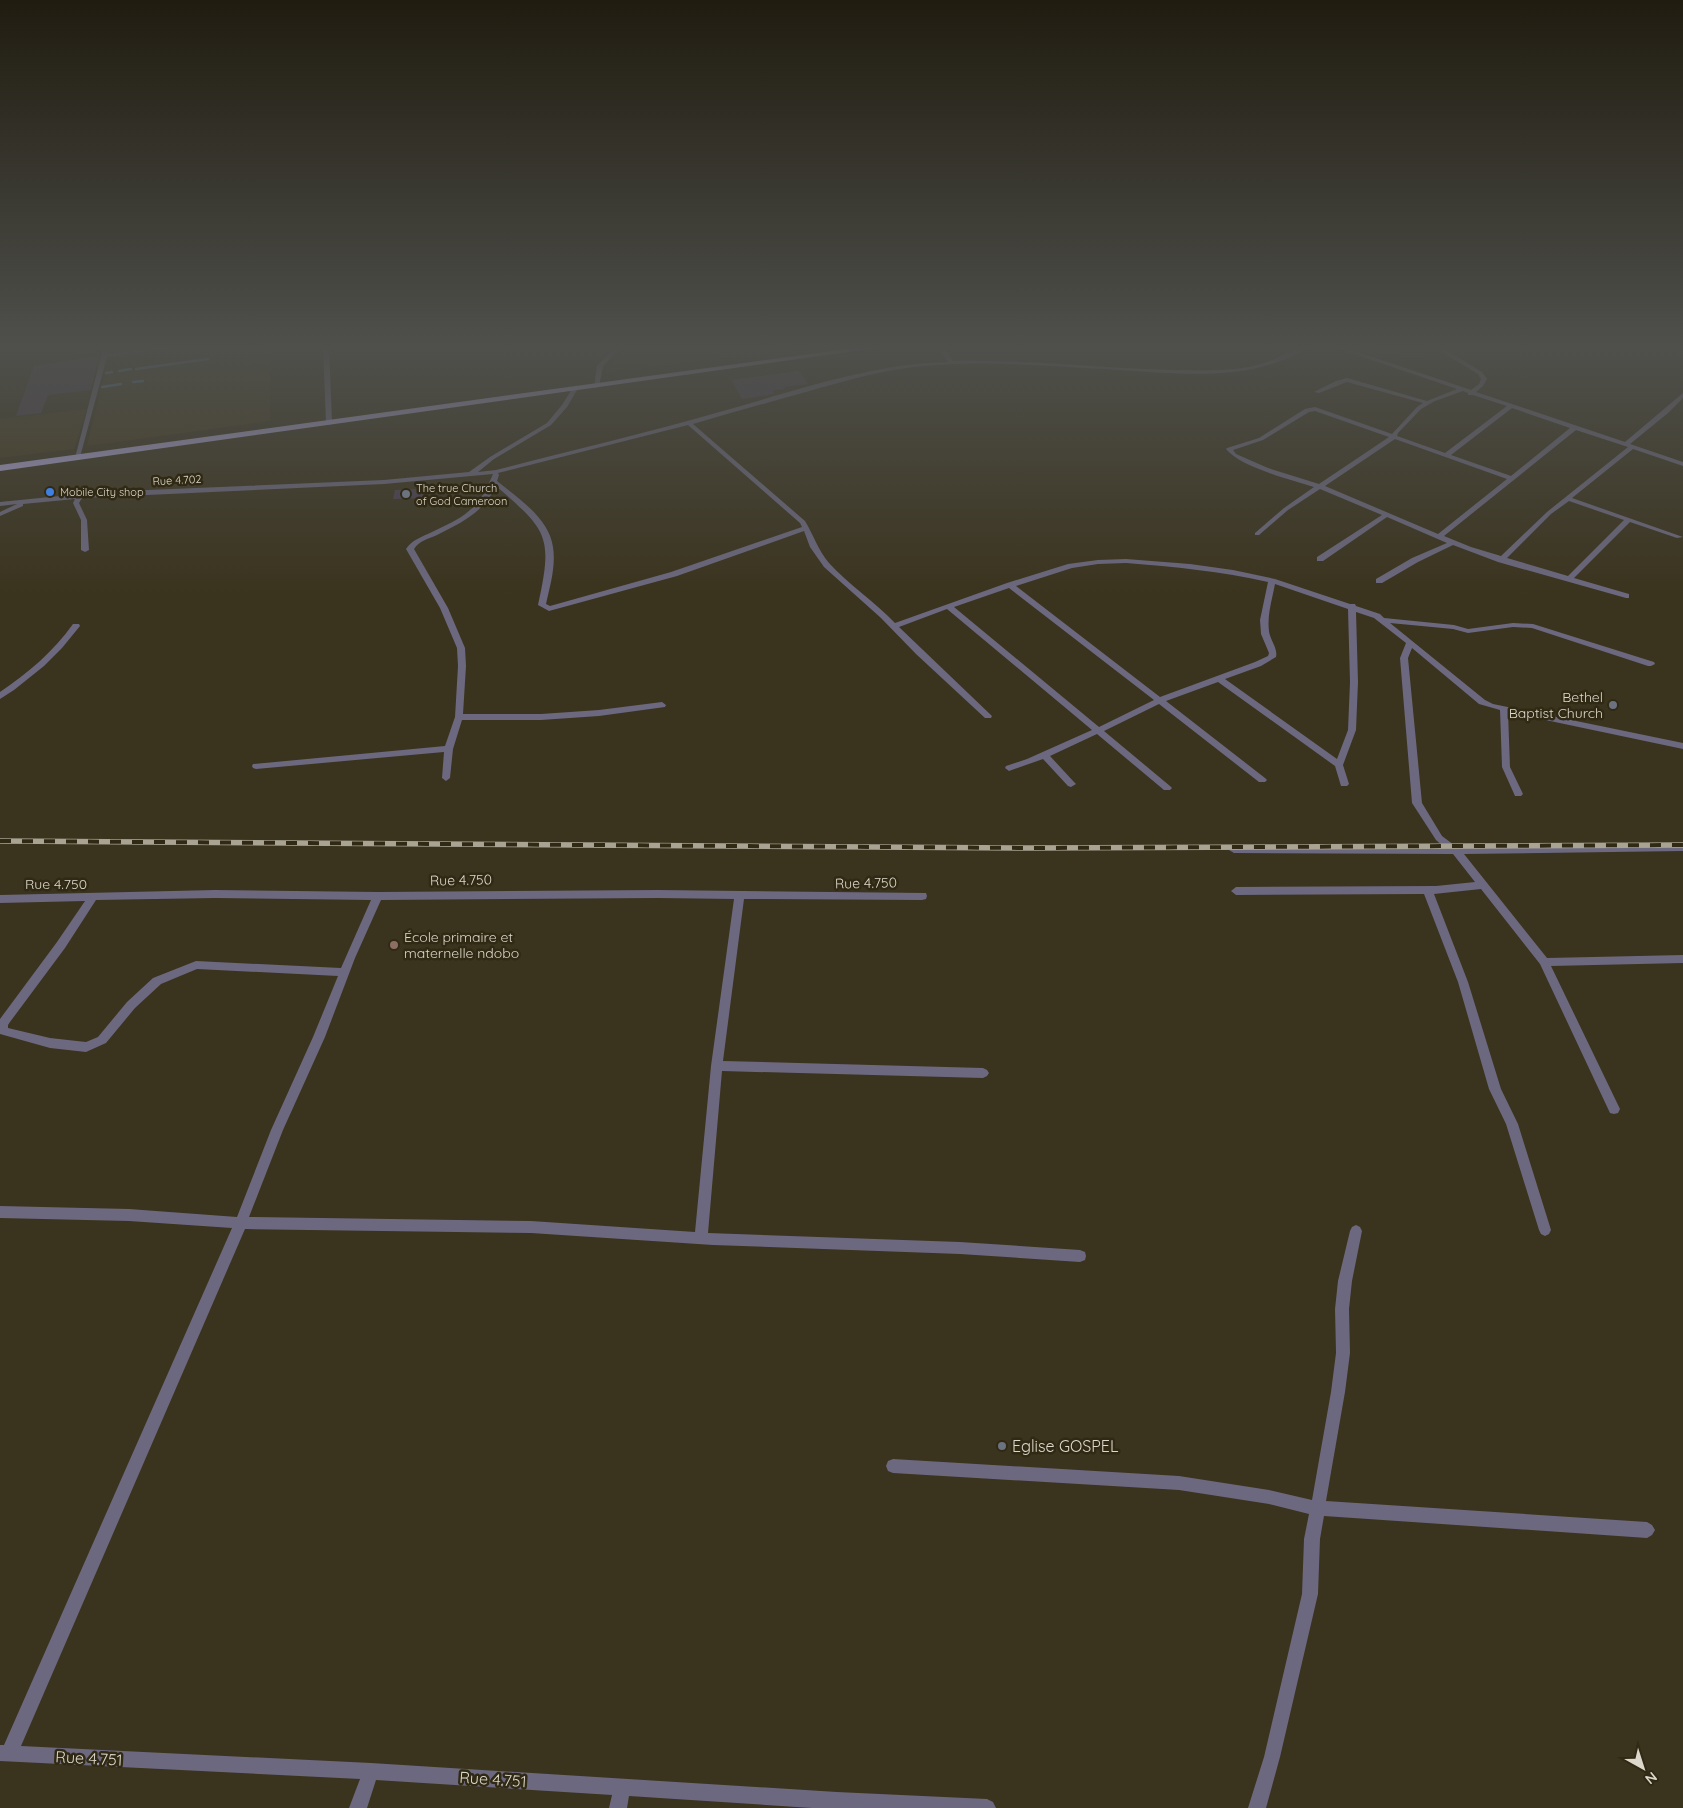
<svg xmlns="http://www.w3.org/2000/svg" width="1683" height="1808" viewBox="0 0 1683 1808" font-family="Quicksand,sans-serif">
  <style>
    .built { fill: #443b1e }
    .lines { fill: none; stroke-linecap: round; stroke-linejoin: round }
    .stream { stroke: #527ea6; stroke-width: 2.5 }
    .building { fill: #4b3f52 }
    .minor { fill: #6c687f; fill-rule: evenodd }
    .trunk { fill: #afa5d8; fill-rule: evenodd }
    .rail-casing { stroke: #a8a393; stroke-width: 5.5 }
    .rail { stroke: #302914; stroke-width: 4; stroke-dasharray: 11; stroke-linecap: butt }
    .shop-dot { fill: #3f7fe0; stroke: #302914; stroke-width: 2 }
    .worship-dot { fill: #6b7280; stroke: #302914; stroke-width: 2 }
    .education-dot { fill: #8d6e63; stroke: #302914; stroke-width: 2 }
    .labels { text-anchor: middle; stroke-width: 5; stroke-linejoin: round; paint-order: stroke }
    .far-street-label { font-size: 11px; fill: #dcd8cb; stroke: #302914 }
    .far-poi-label { font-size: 11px; fill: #dcd8cb; stroke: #302914; text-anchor: start }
    .poi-label { font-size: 14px; fill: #dcd8cb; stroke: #302914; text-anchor: end }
    .street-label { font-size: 14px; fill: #dcd8cb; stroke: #302914 }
    .near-poi-label { font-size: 16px; fill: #dcd8cb; stroke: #302914; text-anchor: start }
    .near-street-label { font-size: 16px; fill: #dcd8cb; stroke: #302914 }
  </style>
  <rect width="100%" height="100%" fill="#3a331d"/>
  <!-- built -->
  <g class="built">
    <polygon points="199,345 270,345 270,421 87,446 109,357"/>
    <polygon points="629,345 835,345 604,373"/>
    <polygon points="1362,345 1416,345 1427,352 1396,360"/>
    <polygon points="87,409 74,449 0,458 0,419"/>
  </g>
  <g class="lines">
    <!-- stream -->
    <g class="stream">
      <polyline points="136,369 208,359"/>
      <polyline points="119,371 131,369"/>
      <polyline points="106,373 112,372"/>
      <polyline points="133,382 143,381"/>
      <polyline points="102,387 121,384"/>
    </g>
  </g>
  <!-- building -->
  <g class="building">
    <polygon points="99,356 91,390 48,395 41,413 16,416 34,366"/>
    <polygon points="799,371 808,384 784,387 785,389 773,390 774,394 742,399 731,380"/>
    <polygon points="419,489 424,490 424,498 393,499 395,490"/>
  </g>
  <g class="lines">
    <!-- minor -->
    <g class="minor">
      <polygon points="104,345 110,345 108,354 173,345 191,345 107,357 80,457 75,458"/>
      <polygon points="323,345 329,345 332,423 329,425 326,423"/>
      <polygon points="617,345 623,345 603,366 599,387 594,388 597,366"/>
      <path d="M936,345H942L953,361C1041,359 1127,372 1215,370C1232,370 1250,368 1267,362C1282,357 1296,345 1313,345C1251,385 1175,373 1106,369C1046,366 985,360 924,366C884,369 845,381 806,392C769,402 731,413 693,424L805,521C813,534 818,550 829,563C848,584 875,602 895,623L1007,583L1068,564L1098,560L1126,559L1190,564L1233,570L1275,579L1350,604H1355L1356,606L1380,614L1384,618L1454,625L1468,629L1513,623L1533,624L1654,662L1655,664L1651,666H1648L1532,628L1513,627L1468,633L1453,629L1390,623L1485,700L1493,704L1683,743V749L1508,712L1510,767L1523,794L1521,796H1515L1502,767L1500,710L1479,704L1412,648L1408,658L1422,803L1442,836L1458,848L1683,845V851L1464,854L1547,958L1683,955V963L1551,966L1620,1109L1618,1113L1614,1114L1610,1113L1540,964L1481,889L1434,894L1468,982L1501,1089L1518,1124L1551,1230L1549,1234L1545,1236L1541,1234L1539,1230L1506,1124L1489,1089L1458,982L1424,894L1236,895L1231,891L1236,887L1436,886L1475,882L1453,854L1234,853L1229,850L1234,847L1445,848L1436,840L1412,803L1400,658L1406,643L1374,618L1356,612L1358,682L1356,730L1343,765L1349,784L1347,786H1341L1335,766L1218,682L1166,701L1265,778L1267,780L1265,782H1259L1159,704L1104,731L1170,786L1172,788L1170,790H1164L1097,734L1050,756L1074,782L1076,784L1071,787L1068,786L1043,759L1009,771L1005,768L1006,766L1027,759L1092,730L947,609L899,627L992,716L991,718H985L916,654L881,618L824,567L810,547L804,531L677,576L549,611L538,605C553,536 548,531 496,486C484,512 461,523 437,535C428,539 419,541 414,549L448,608L465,648L466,666L463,714H541L599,710L662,702L666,705L665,707L599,716L541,720H462L453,749L450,778L446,781L442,778L444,752L256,769L253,768L252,766L253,764L445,746L455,717L458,666L457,648L440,608L406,549C413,539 422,537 432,532C466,516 478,510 493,474L384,484L82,498L79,503L87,520L89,550L85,552L81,550V520L73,503L75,499L23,504V506L0,516V512L17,504L0,506V502L100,492L384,480L469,472L490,457L547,423L562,405L572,389H576L577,390L567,407L551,425L494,459L478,472L496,470C569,451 643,434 716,413C792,392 868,364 948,362ZM688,425L800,523L802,527L671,572L550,606L546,604C550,586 556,566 553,547C549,518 518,498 497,481L499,475L498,473ZM1126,563C1174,567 1221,571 1268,582L1260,620L1261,634L1269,653L1268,656L1255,662L1160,697L1016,586L1072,568L1098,564ZM1275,584L1348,609L1350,682L1348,730L1337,759L1225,679L1261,666L1276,657C1278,648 1270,640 1269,631C1267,615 1272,600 1275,584ZM1009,588L1154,700L1099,727L954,607Z"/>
      <path d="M1328,345H1337L1471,390L1479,384L1481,379L1478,374L1437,349L1444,345H1452L1444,349L1482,372L1487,379L1483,386L1476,392L1625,442L1683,393V398L1668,413L1630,444L1683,462V466L1633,449L1572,498L1683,537L1677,538L1630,522L1574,578L1629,594V598H1626L1498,562L1453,545L1418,562L1382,583H1376V579L1412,558L1447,543L1387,517L1323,561H1317V557L1382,515L1320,489L1288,510L1259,535H1255V533L1284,508L1314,487C1292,480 1240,467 1226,449L1227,448L1259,438L1305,409L1315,407L1392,434L1417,407L1423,403L1347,382L1319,393L1314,392L1336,381L1347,378L1427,401L1457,389ZM1463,391L1468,393V395H1473L1507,406L1445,453L1397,436L1398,433L1421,409L1435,401ZM1512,408L1570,428L1511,476L1451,455ZM1315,411L1389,437L1319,484L1268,468L1236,454L1233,450L1263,440L1309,412ZM1576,430L1628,447L1547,512L1501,556L1471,547L1444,536ZM1395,439L1507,479L1438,534L1325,486ZM1569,501L1624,520L1568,576L1507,558L1551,514Z"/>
      <path d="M73,624H79L80,626L62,648L44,666L14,690L0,699V692C28,673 53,652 73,624Z"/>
      <path d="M215,890L378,892L658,890L926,893L927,896L926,899L922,900L744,899L723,1061L983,1068L987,1070L989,1073L987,1076L983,1078L722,1071L708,1233L960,1242L1080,1250L1085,1252L1086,1256L1085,1260L1080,1262L960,1254L713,1245L531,1233L245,1229L21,1746L371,1763L837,1792L987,1799L993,1802L996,1808H812L629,1796L627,1808H609L612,1795L376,1780L367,1808H349L360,1779L0,1761V1745H4L232,1228L129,1221L0,1218V1206L129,1209L237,1217L271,1130L313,1037L338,976L197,969L161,984L135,1008L106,1043L86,1052L50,1048L0,1034V1019L57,942L85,901L0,903V895ZM215,898L371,900L341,968L196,961L153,978L127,1002L98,1037L86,1042L50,1038L8,1028V1025L10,1022L65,948L96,900ZM658,898L734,899L711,1066L695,1232L531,1221L249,1217L283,1130L325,1037L355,958L381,900Z"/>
      <polygon points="1356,1225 1360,1227 1362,1231 1352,1281 1349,1309 1350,1353 1345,1392 1326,1501 1647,1522 1652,1525 1655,1530 1652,1535 1647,1538 1324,1516 1320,1539 1318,1594 1280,1757 1266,1808 1248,1808 1264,1757 1302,1594 1304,1539 1309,1514 1269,1504 1179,1490 893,1473 888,1471 886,1466 888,1461 893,1459 1179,1476 1269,1490 1312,1500 1331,1392 1336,1353 1335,1309 1338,1281 1350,1231 1352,1227"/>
    </g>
    <!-- trunk -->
    <polygon class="trunk" points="875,345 898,345 0,471 0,465"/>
    <!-- rail casing -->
    <g class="rail-casing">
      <polyline id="rail" points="0,841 1031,848 1683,845"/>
    </g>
    <!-- rail -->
    <use href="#rail" class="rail"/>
  </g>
  <!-- sky -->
  <linearGradient id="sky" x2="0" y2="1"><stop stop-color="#201c10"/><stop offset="0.58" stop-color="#4f504c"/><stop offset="1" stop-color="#4f504c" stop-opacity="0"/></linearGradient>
  <rect width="1683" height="598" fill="url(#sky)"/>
  <!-- markers -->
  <circle class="shop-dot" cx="50" cy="492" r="5"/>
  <g class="worship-dot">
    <circle cx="406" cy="494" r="5"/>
    <circle cx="1613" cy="705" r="5"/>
    <circle cx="1002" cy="1446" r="5"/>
  </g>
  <circle class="education-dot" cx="394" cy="945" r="5"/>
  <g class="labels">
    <!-- far-street labels -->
    <g class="far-street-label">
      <text transform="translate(177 480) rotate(-3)" y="4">Rue 4.702</text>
    </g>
    <!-- far-poi labels -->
    <g class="far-poi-label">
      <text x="416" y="492">The true Church<tspan x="416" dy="13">of God Cameroon</tspan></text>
      <text x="60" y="496">Mobile City shop</text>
    </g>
    <!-- poi labels -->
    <g class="poi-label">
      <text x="1603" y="702">Bethel<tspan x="1603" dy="16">Baptist Church</tspan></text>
      <text x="404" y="942" text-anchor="start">École primaire et<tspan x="404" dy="16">maternelle ndobo</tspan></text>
    </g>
    <!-- street labels -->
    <g class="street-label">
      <text transform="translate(461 880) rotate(-1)" y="5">Rue 4.750</text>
      <text transform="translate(866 883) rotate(-1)" y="5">Rue 4.750</text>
      <text x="56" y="889">Rue 4.750</text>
    </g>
    <!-- near-poi labels -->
    <g class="near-poi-label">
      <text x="1012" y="1452">Eglise GOSPEL</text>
    </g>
    <!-- near-street labels -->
    <g class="near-street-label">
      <text transform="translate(89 1758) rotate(3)" y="6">Rue 4.751</text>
      <text transform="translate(493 1779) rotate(4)" y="6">Rue 4.751</text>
    </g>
  </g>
  <!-- north arrow -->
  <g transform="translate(1643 1768) rotate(141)" stroke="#302914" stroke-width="4" paint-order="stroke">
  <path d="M0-4L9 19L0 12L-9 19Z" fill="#dcd8cb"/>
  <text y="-8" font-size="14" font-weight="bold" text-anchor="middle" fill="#dcd8cb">N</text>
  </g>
</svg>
